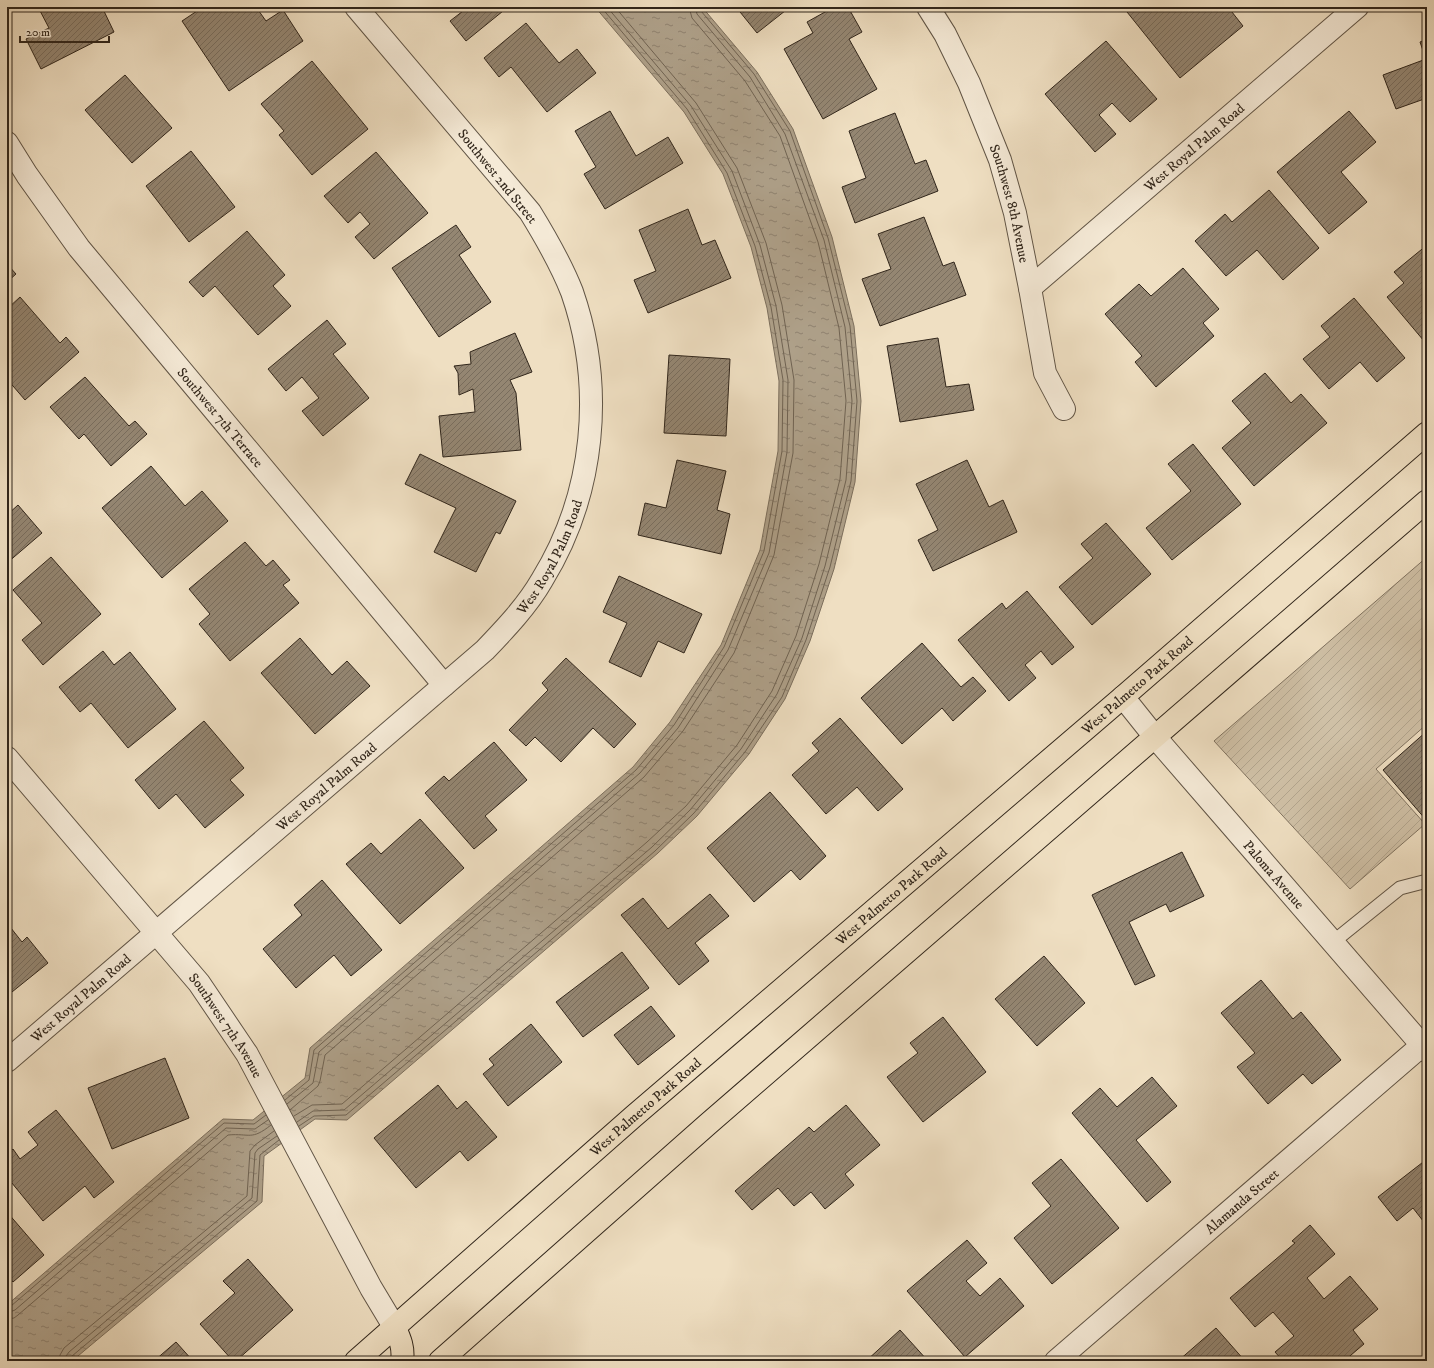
<svg xmlns="http://www.w3.org/2000/svg" width="1434" height="1368" viewBox="0 0 1434 1368" font-family="'IM FELL DW Pica',serif">
  <style>
    .garden { fill: url(#garden-furrows); stroke: #807360 }
    .water { fill: url(#water-ripples); stroke: #7c6f5d }
    .lines { fill: none; stroke-linecap: round; stroke-linejoin: round }
    .shore { stroke: #706352; stroke-width: 1 }
    .building { fill: url(#building-hatch); stroke: #31261b }
    .lane-casing { stroke: #605445; stroke-width: 15 }
    .street-casing { stroke: #605445; stroke-width: 24 }
    .primary-casing { stroke: #31261b; stroke-width: 24 }
    .lane { stroke: #f5ead7; stroke-width: 13 }
    .street { stroke: #f5ead7; stroke-width: 22 }
    .primary { stroke: #efdfc2; stroke-width: 22 }
    .labels { text-anchor: middle; stroke-width: 3.5; stroke-linejoin: round; paint-order: stroke }
    .street-label { font-size: 14px; fill: #31261b; stroke: #f5ead7 }
  </style>
  <defs>
    <pattern id="garden-furrows" width="10" height="10" patternUnits="userSpaceOnUse"><rect width="10" height="10" fill="#cfc0a6"/><path d="M-1 1l2-2M0 10L10 0M9 11l2-2" fill="none" stroke="#b2a58e"/></pattern>
    <pattern id="water-ripples" width="26" height="14" patternUnits="userSpaceOnUse"><rect width="26" height="14" fill="#aea089"/><path d="M2 4q2-2 4 0t4 0M15 11q2-2 4 0t4 0" fill="none" stroke="#8e826f"/></pattern>
    <pattern id="building-hatch" width="6" height="6" patternUnits="userSpaceOnUse"><rect width="6" height="6" fill="#948672"/><path d="M-1 1l2-2M0 6l6-6M5 7l2-2" fill="none" stroke="#796d5d"/></pattern>
  </defs>
  <rect width="100%" height="100%" fill="#efdfc2"/>
  <filter id="stains"><feTurbulence type="fractalNoise" baseFrequency=".005" numOctaves="4"/><feColorMatrix values="0 0 0 0 .2 0 0 0 0 .09 0 0 0 0 .02 0 0 0 .5 -.17"/></filter>
  <radialGradient id="worn" r=".72"><stop offset=".6" stop-color="#630" stop-opacity="0"/><stop offset="1" stop-color="#630" stop-opacity=".3"/></radialGradient>
  <!-- garden -->
  <polygon class="garden" points="1427,557 1427,724 1376,769 1425,824 1350,889 1214,741"/>
  <!-- water -->
  <polygon class="water" points="595,7 702,7 757,72 793,129 832,237 854,326 861,401 855,482 834,569 810,641 785,699 749,754 697,816 658,853 347,1120 315,1119 264,1156 262,1202 72,1361 7,1361 7,1305 223,1119 253,1120 305,1078 310,1048 633,767 670,722 721,645 760,550 778,451 779,381 767,308 751,247 723,174 684,112"/>
  <g class="lines">
    <!-- shore -->
    <g class="shore">
      <polyline points="285,1100 309,1080 314,1050 636,770 674,725 724,647 764,551 782,451 783,380 771,307 755,246 727,173 687,109 601,7"/>
      <polyline points="287,1104 313,1083 319,1052 640,773 678,728 728,650 769,553 787,452 788,380 776,306 760,245 732,171 691,106 607,7"/>
      <polyline points="290,1110 318,1086 320,1081 325,1055 644,777 683,731 734,653 774,555 793,453 794,380 782,305 766,243 737,168 696,103 615,7"/>
      <polyline points="294,1116 312,1105 342,1104 647,842 686,806 737,745 772,691 796,636 819,564 840,479 846,401 839,328 818,242 780,136 745,81 692,18 689,7"/>
      <polyline points="297,1122 313,1111 344,1110 652,847 690,810 741,749 777,694 802,638 825,566 846,480 852,401 845,327 824,240 785,134 750,77 697,14 695,7"/>
      <polyline points="299,1126 314,1116 346,1115 655,851 694,813 745,752 782,697 806,640 830,567 851,481 857,401 850,326 828,238 790,131 754,74 701,11 700,7"/>
      <polyline points="7,1308 11,1306 224,1123 254,1124 266,1115"/>
      <polyline points="7,1313 15,1310 226,1128 255,1129 268,1120"/>
      <path d="M7,1319L14,1318L18,1315L228,1135C250,1133 251,1141 271,1125"/>
      <polyline points="59,1361 60,1355 64,1348 247,1196 250,1151 255,1145 274,1131"/>
      <polyline points="65,1361 66,1356 69,1352 252,1198 255,1153 258,1149 277,1136"/>
      <polyline points="70,1361 72,1356 257,1201 260,1155 279,1140"/>
    </g>
  </g>
  <!-- building -->
  <g class="building">
    <polygon points="38,7 102,7 114,32 41,69 26,39 49,28"/>
    <polygon points="203,7 256,7 266,21 283,10 303,41 229,91 182,21"/>
    <polygon points="460,7 508,7 466,41 450,21 463,11"/>
    <polygon points="736,7 790,7 757,33"/>
    <polygon points="834,7 848,7 862,32 849,39 877,89 823,119 784,49 813,33 807,22"/>
    <polygon points="1123,7 1228,7 1243,26 1180,78"/>
    <polygon points="526,23 559,63 577,49 596,73 547,112 511,67 499,77 484,58"/>
    <polygon points="1427,39 1427,98 1396,109 1383,75 1426,59 1420,42"/>
    <polygon points="1106,41 1157,99 1130,122 1112,103 1099,115 1116,134 1095,152 1045,94"/>
    <polygon points="312,61 368,129 312,175 279,135 284,131 261,104"/>
    <polygon points="125,75 172,128 132,163 85,110"/>
    <polygon points="610,111 636,156 668,137 683,163 605,209 584,174 596,167 575,131"/>
    <polygon points="1349,111 1376,142 1341,172 1367,202 1329,234 1277,172"/>
    <polygon points="895,113 915,164 926,160 938,191 855,223 842,187 866,178 849,131"/>
    <polygon points="191,151 235,207 189,242 146,186"/>
    <polygon points="376,152 428,213 374,259 355,237 370,224 360,212 348,223 324,196"/>
    <polygon points="1269,190 1319,248 1283,280 1257,250 1226,276 1195,241 1225,214 1232,222"/>
    <polygon points="688,209 702,245 715,240 731,278 648,313 634,280 656,271 639,230"/>
    <polygon points="924,217 943,266 954,262 966,295 880,326 862,279 891,269 878,234"/>
    <polygon points="456,225 471,247 459,255 491,302 439,337 392,268"/>
    <polygon points="247,231 285,275 273,286 291,306 258,335 215,286 203,297 189,282"/>
    <polygon points="1427,245 1427,339 1424,341 1387,297 1404,283 1394,272"/>
    <polygon points="7,264 16,274 7,282"/>
    <polygon points="1183,268 1219,309 1203,323 1214,336 1156,387 1135,362 1142,356 1105,314 1139,284 1151,296"/>
    <polygon points="20,297 60,343 66,337 79,352 25,400 7,379 7,309"/>
    <polygon points="1354,298 1405,358 1377,382 1360,362 1329,389 1303,359 1330,337 1321,326"/>
    <polygon points="327,320 346,344 333,354 369,398 323,436 302,411 319,398 302,377 286,391 268,369"/>
    <polygon points="515,333 532,372 510,380 516,393 521,450 443,457 439,416 475,412 473,389 459,395 458,373 454,366 471,364 470,352"/>
    <polygon points="938,338 946,387 969,384 974,410 900,422 887,346"/>
    <polygon points="669,355 730,359 726,436 664,433"/>
    <polygon points="1265,373 1291,403 1301,394 1327,423 1254,486 1222,448 1251,423 1232,401"/>
    <polygon points="85,377 129,426 135,421 147,434 111,466 84,434 79,439 50,407"/>
    <polygon points="1193,444 1241,504 1172,560 1146,528 1191,491 1168,464"/>
    <polygon points="420,454 516,501 500,534 496,532 476,572 434,552 456,508 405,484"/>
    <polygon points="677,460 726,471 717,510 730,514 721,554 638,535 645,503 666,508"/>
    <polygon points="967,460 989,507 1003,500 1017,532 933,571 918,540 938,530 916,484"/>
    <polygon points="151,466 185,506 202,491 228,521 162,578 102,508"/>
    <polygon points="18,505 42,533 7,563 7,515"/>
    <polygon points="1106,523 1151,574 1092,625 1059,587 1093,558 1081,544"/>
    <polygon points="245,542 266,566 273,560 290,580 283,585 299,603 230,661 199,624 210,614 189,589"/>
    <polygon points="51,557 101,614 43,665 22,640 42,623 13,590"/>
    <polygon points="619,576 702,614 684,653 658,641 641,677 609,662 627,623 603,612"/>
    <polygon points="1027,591 1074,647 1052,665 1041,651 1025,665 1036,678 1009,701 958,640 1002,603 1006,609"/>
    <polygon points="300,638 332,675 347,661 370,686 315,734 261,673"/>
    <polygon points="922,643 961,687 973,677 986,691 953,721 942,708 902,744 861,698"/>
    <polygon points="103,651 114,665 130,652 176,709 128,748 91,703 80,712 59,687"/>
    <polygon points="566,658 636,724 614,748 593,728 561,762 535,737 526,746 509,730 548,690 542,683"/>
    <polygon points="840,718 903,789 878,811 857,787 826,814 792,775 819,751 812,743"/>
    <polygon points="204,721 244,768 230,780 244,795 205,828 176,794 159,809 135,780"/>
    <polygon points="1427,731 1427,821 1383,770"/>
    <polygon points="494,742 527,780 485,816 497,830 474,849 425,793 444,776 449,781"/>
    <polygon points="770,792 826,856 800,880 791,870 754,902 707,848"/>
    <polygon points="420,819 464,868 400,924 346,864 371,843 381,854"/>
    <polygon points="1182,852 1204,896 1170,912 1166,904 1129,922 1155,976 1135,985 1092,895"/>
    <polygon points="322,880 382,950 351,976 334,955 296,988 263,949 302,915 294,905"/>
    <polygon points="710,894 729,916 695,943 709,961 679,985 621,915 643,898 668,929"/>
    <polygon points="7,923 22,942 27,937 48,963 7,996"/>
    <polygon points="622,952 649,988 583,1037 556,1002"/>
    <polygon points="1044,956 1085,1003 1037,1046 995,999"/>
    <polygon points="1261,980 1293,1019 1301,1012 1341,1060 1312,1084 1303,1074 1268,1104 1237,1067 1255,1053 1221,1013"/>
    <polygon points="651,1006 675,1036 638,1065 614,1035"/>
    <polygon points="943,1017 986,1072 923,1122 887,1077 918,1053 910,1043"/>
    <polygon points="531,1024 562,1062 508,1106 483,1074 494,1065 489,1059"/>
    <polygon points="165,1058 189,1118 112,1149 88,1088"/>
    <polygon points="1152,1077 1177,1106 1136,1140 1171,1182 1147,1202 1072,1113 1100,1088 1117,1107"/>
    <polygon points="438,1085 457,1109 466,1101 497,1137 468,1161 460,1151 416,1188 374,1138"/>
    <polygon points="846,1105 880,1145 845,1174 854,1185 825,1209 811,1192 794,1206 778,1188 752,1210 735,1191 809,1127 814,1132"/>
    <polygon points="56,1110 114,1182 94,1198 85,1186 43,1221 7,1177 7,1154 13,1149 20,1159 38,1145 28,1132"/>
    <polygon points="1061,1159 1119,1228 1052,1284 1014,1238 1051,1206 1032,1183"/>
    <polygon points="1427,1159 1427,1226 1413,1208 1397,1221 1378,1197"/>
    <polygon points="7,1212 44,1255 13,1282 7,1275"/>
    <polygon points="1310,1225 1335,1254 1307,1278 1324,1299 1350,1276 1378,1309 1353,1330 1364,1344 1344,1361 1283,1361 1275,1352 1294,1336 1273,1312 1255,1327 1230,1298 1295,1243 1292,1241"/>
    <polygon points="967,1240 987,1263 966,1281 980,1296 1000,1278 1024,1306 965,1357 907,1291"/>
    <polygon points="248,1259 293,1310 236,1361 233,1361 200,1324 235,1293 223,1281"/>
    <polygon points="1216,1328 1245,1361 1178,1361"/>
    <polygon points="900,1330 928,1361 866,1361"/>
    <polygon points="176,1342 193,1361 154,1361"/>
  </g>
  <g class="lines">
    <!-- lane casing -->
    <g class="lane-casing">
      <polyline id="lane" points="1333,942 1400,888 1427,881"/>
    </g>
    <!-- street casing -->
    <g class="street-casing">
      <g id="street">
        <path id="s1" d="M928,7L945,34L969,83L1000,160L1015,213L1030,288L1045,373L1064,409"/>
        <path id="s2" d="M7,143L27,175L79,248L444,685"/>
        <path id="s3" d="M1030,288L1357,7"/>
        <path id="s4" d="M1123,697L1155,737L1427,1051"/>
        <path id="s5" d="M7,758L199,983L247,1054L371,1288L395,1328"/>
        <path id="s6" d="M7,1061L485,650C506,628 527,606 542,580C595,494 605,387 572,292C561,264 546,238 530,212L356,7"/>
        <path id="s7" d="M1056,1361L1427,1041"/>
      </g>
    </g>
    <!-- primary casing -->
    <g class="primary-casing">
      <g id="primary">
        <path d="M395,1328C400,1339 404,1348 402,1361"/>
        <path id="s8" d="M356,1361L634,1116L1123,697L1427,433"/>
        <polyline points="440,1361 708,1124 1427,501"/>
      </g>
    </g>
    <!-- lane -->
    <use href="#lane" class="lane"/>
    <!-- street -->
    <use href="#street" class="street"/>
    <!-- primary -->
    <use href="#primary" class="primary"/>
  </g>
  <g class="labels">
    <!-- street labels -->
    <g class="street-label">
      <text dy="5" stroke="none"><textPath href="#s3" startOffset="216">West Royal Palm Road</textPath></text>
      <text transform="translate(498 176) rotate(51)" y="5">Southwest 2nd Street</text>
      <text dy="5" stroke="none"><textPath href="#s1" startOffset="214">Southwest 8th Avenue</textPath></text>
      <text dy="5" stroke="none"><textPath href="#s2" startOffset="348">Southwest 7th Terrace</textPath></text>
      <text dy="5" stroke="none"><textPath href="#s6" startOffset="745">West Royal Palm Road</textPath></text>
      <text dy="5" stroke="none"><textPath href="#s8" startOffset="1033">West Palmetto Park Road</textPath></text>
      <text dy="5" stroke="none"><textPath href="#s6" startOffset="421">West Royal Palm Road</textPath></text>
      <text dy="5" stroke="none"><textPath href="#s4" startOffset="233">Paloma Avenue</textPath></text>
      <text dy="5" stroke="none"><textPath href="#s8" startOffset="709">West Palmetto Park Road</textPath></text>
      <text dy="5" stroke="none"><textPath href="#s6" startOffset="97">West Royal Palm Road</textPath></text>
      <text dy="5" stroke="none"><textPath href="#s5" startOffset="346">Southwest 7th Avenue</textPath></text>
      <text dy="5" stroke="none"><textPath href="#s8" startOffset="385">West Palmetto Park Road</textPath></text>
      <text dy="5" stroke="none"><textPath href="#s7" startOffset="245">Alamanda Street</textPath></text>
    </g>
  </g>
  <!-- margin -->
  <rect width="1434" height="1368" fill="none" stroke="#efdfc2" stroke-width="24"/>
  <rect x="8" y="8" width="1418" height="1352" fill="none" stroke="#31261b" stroke-width="2"/>
  <rect x="12" y="12" width="1410" height="1344" fill="none" stroke="#31261b"/>
  <!-- scale -->
  <path d="M20 36v6h89v-6" fill="none" stroke="#31261b" stroke-width="2"/>
  <text x="26" y="36" font-size="12" fill="#31261b" stroke="#f5ead7" stroke-width="3" paint-order="stroke">20 m</text>
  <rect width="100%" height="100%" filter="url(#stains)"/>
  <rect width="100%" height="100%" fill="url(#worn)"/>
</svg>
